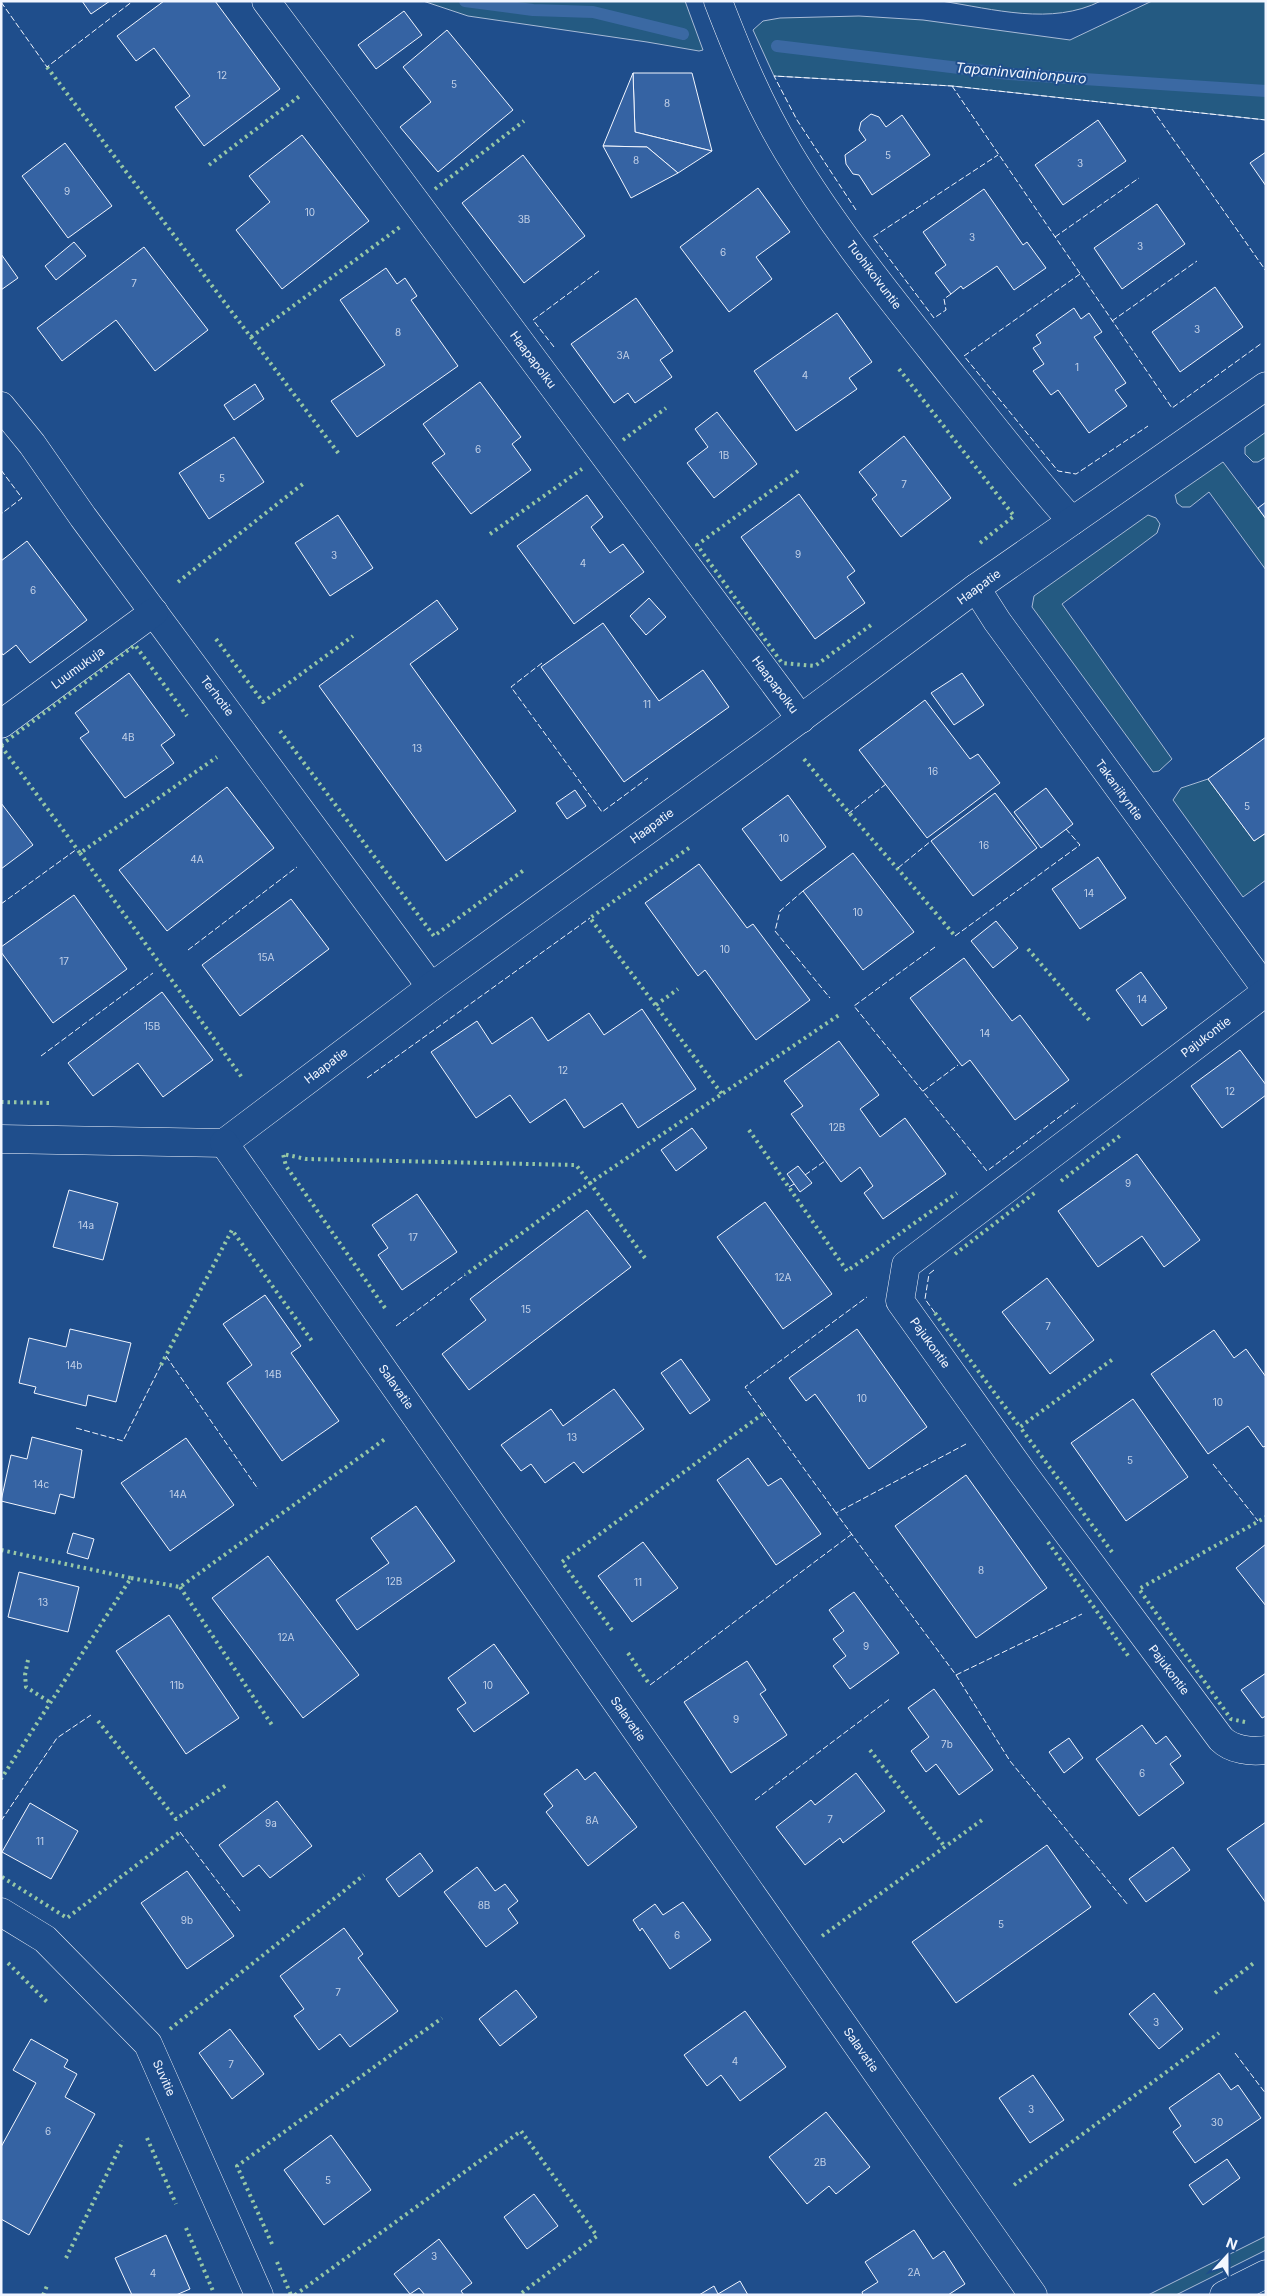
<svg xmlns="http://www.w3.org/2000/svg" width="1267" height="2296" viewBox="0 0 1267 2296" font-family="Inter,sans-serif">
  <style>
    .green { fill: #245a82; stroke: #a8bbd7 }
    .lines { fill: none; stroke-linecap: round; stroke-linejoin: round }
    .stream { stroke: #3b69a3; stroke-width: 12 }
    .building { fill: #3563a3; stroke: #f2f6ff }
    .street-casing { stroke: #f2f6ff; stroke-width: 29 }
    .secondary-casing { stroke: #f2f6ff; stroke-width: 29 }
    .street { stroke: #1f4e8c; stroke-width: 28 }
    .secondary { stroke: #1f4e8c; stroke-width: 28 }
    .hedge { stroke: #97c8a6; stroke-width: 4; stroke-dasharray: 2.5 4; stroke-linecap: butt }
    .fence { stroke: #f2f6ff; stroke-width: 1; stroke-dasharray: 6 2.5; stroke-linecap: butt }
    .labels { text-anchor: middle; stroke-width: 4; stroke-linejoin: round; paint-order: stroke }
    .number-label { font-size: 10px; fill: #c3d1e8 }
    .street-label { font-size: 12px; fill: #f2f6ff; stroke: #1f4e8c }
    .water-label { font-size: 14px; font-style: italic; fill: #f2f6ff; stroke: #1f4e8c }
  </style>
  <rect width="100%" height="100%" fill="#1f4e8c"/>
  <!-- green -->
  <g class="green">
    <polygon points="423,1 685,1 703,50 699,51 647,42 468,16"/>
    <path d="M941,1H1101C1051,26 994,9 941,1Z"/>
    <polygon points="1152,1 1266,1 1266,120 952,86 774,76 753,30 763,21 780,18 859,16 923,20 1070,40"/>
    <polygon points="1266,432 1266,457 1258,462 1253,462 1245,454 1245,447"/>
    <polygon points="1223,462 1266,519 1266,570 1209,492 1190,507 1182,507 1177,503 1175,495"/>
    <polygon points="1148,515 1156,518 1160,524 1157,533 1062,604 1172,759 1159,771 1153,772 1032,607 1034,596"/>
    <polygon points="1208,779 1254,841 1266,833 1266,880 1243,897 1173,800 1181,788"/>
    <polygon points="1266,2236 1266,2250 1176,2295 1148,2295"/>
  </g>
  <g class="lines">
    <!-- stream -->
    <g class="stream">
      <polyline points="465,1 533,10 593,12 683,34"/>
      <polyline points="777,46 1009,74 1266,91"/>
    </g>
  </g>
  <!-- building -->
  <g class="building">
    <polygon points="82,1 110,1 91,14"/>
    <polygon points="164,1 215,1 280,89 204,146 175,107 190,96 154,48 136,61 117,36"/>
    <polygon points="404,11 422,35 376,69 358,45"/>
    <polygon points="447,30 513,110 438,172 400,127 431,102 403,67"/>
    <polygon points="633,73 692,73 712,151 635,132"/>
    <polygon points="633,73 635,132 712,151 678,173 647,147 603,146"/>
    <polygon points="871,114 879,117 886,127 902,115 930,155 872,195 859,175 853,174 846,164 845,155 866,140 859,130 861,122"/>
    <polygon points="1098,120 1126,161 1063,205 1035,165"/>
    <polygon points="302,135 369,221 282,289 236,230 270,202 249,176"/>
    <polygon points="65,143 112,206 68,238 22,176"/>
    <polygon points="603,146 647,147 678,173 631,198"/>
    <polygon points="1266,152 1266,186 1250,163"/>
    <polygon points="523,155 585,236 524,283 462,203"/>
    <polygon points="758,188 790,232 756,257 772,279 729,312 680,247"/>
    <polygon points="984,189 1023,245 1027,242 1046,268 1014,290 997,266 963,289 961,286 951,294 935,273 946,265 923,232"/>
    <polygon points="1157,204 1185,244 1122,289 1094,248"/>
    <polygon points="74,242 86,256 56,280 45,266"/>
    <polygon points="144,247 208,330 155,371 116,320 62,361 37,328"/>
    <polygon points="1,254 18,278 1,290"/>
    <polygon points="386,268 397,284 405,278 417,296 411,300 458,366 357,437 331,401 385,365 340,300"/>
    <polygon points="1215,287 1243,327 1180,372 1152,332"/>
    <polygon points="636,298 673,351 660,360 672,377 635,403 628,393 614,403 571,344"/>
    <polygon points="1074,308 1081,319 1089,313 1102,332 1094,337 1126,383 1115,390 1127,406 1089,433 1058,390 1051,395 1033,371 1044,364 1033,348 1041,343 1036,335"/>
    <polygon points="837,313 872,362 849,378 857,389 796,431 754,371"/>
    <polygon points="480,382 521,437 512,444 531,470 471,514 432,463 445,454 423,424"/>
    <polygon points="255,384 264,399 234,420 224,405"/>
    <polygon points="717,412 757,464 714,498 687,463 708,447 695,429"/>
    <polygon points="904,436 951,498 901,537 872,499 877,495 859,472"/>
    <polygon points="234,437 264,482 209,519 179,473"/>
    <polygon points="799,494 855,571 847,577 865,603 815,639 741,537"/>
    <polygon points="587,495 603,517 591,527 610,553 623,544 644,572 574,624 517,546"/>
    <polygon points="1266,502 1266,519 1258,508"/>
    <polygon points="338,515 373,568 330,596 295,543"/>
    <polygon points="27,541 87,620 30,663 16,645 3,655 1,652 1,561"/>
    <polygon points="649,598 666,617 646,635 630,616"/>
    <polygon points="437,600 458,629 410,664 516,811 446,861 319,686"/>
    <polygon points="603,623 659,701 703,670 729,707 624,782 541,667"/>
    <polygon points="129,673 175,735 161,745 174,763 125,798 80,738 89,732 75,713"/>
    <polygon points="962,673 984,705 954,725 931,693"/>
    <polygon points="925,700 970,759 978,754 1000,783 927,838 859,750"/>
    <polygon points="1266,737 1266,833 1254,841 1208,779"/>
    <polygon points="227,787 274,848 167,931 119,870"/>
    <polygon points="1046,788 1073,824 1041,848 1014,812"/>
    <polygon points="575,790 586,806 567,819 556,803"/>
    <polygon points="995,793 1037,848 973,896 931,841"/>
    <polygon points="788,795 826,847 781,881 742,829"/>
    <polygon points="1,803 33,845 1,869"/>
    <polygon points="853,853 914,932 863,970 803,891"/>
    <polygon points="1098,857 1126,898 1080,929 1052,889"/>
    <polygon points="699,864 747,928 753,924 810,1000 756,1040 705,970 698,976 645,903"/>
    <polygon points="74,895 127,969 53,1023 1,952 1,947"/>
    <polygon points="291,899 329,949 240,1016 202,965"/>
    <polygon points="996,921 1018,948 993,968 971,941"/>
    <polygon points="964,958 1012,1021 1020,1015 1069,1080 1015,1120 970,1060 962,1066 910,998"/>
    <polygon points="1141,972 1167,1008 1142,1026 1116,990"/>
    <polygon points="162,992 213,1060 163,1097 138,1063 93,1096 68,1063"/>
    <polygon points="642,1009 696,1089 638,1128 622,1103 584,1128 565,1099 530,1123 510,1095 476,1118 431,1052 477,1021 492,1044 532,1017 548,1041 589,1013 604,1035"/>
    <polygon points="839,1041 879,1095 860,1109 880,1137 905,1118 946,1174 883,1219 864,1193 873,1186 860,1167 841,1182 791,1114 803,1106 784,1081"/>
    <polygon points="1240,1050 1266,1085 1266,1095 1222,1128 1191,1086"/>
    <polygon points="692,1128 707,1148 676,1171 661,1150"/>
    <polygon points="1137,1154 1200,1240 1164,1267 1142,1236 1098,1267 1058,1211"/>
    <polygon points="798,1166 812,1183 800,1192 787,1174"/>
    <polygon points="69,1190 118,1203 103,1260 53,1247"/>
    <polygon points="417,1194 457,1252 402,1290 378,1255 388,1248 372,1225"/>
    <polygon points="765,1202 832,1294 783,1329 717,1237"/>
    <polygon points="587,1210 631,1267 469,1390 442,1354 486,1320 470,1299"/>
    <polygon points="1047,1278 1094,1340 1050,1374 1002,1312"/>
    <polygon points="265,1295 301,1346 291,1353 339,1421 282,1461 227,1383 252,1365 223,1324"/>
    <polygon points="70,1329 131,1343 116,1402 88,1395 86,1406 34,1393 36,1387 19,1383 29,1338 66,1347"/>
    <polygon points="857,1329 927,1427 869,1469 815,1394 806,1401 789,1378"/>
    <polygon points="1214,1330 1234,1358 1246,1349 1266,1377 1266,1446 1263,1447 1248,1426 1208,1454 1151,1374"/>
    <polygon points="681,1359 710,1400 690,1414 661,1373"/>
    <polygon points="614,1389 644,1429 583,1473 574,1462 545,1483 531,1464 521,1471 501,1445 551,1409 563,1426"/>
    <polygon points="1133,1399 1188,1477 1126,1521 1071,1443"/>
    <polygon points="32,1437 82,1450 74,1498 60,1494 55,1514 1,1501 11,1455 27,1459"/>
    <polygon points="186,1438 234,1505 170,1551 121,1483"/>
    <polygon points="748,1458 768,1486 781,1478 821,1534 776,1565 717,1480"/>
    <polygon points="966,1475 1047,1588 976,1638 895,1526"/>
    <polygon points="416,1506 455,1561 357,1630 336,1600 389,1563 371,1538"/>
    <polygon points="73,1533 94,1539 88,1559 67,1553"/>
    <polygon points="643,1542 678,1588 632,1622 598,1576"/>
    <polygon points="1266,1544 1266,1606 1236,1568"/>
    <polygon points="268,1556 359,1675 303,1718 212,1598"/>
    <polygon points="19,1572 79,1587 68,1632 8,1617"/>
    <polygon points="854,1592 899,1653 850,1689 833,1666 846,1656 833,1639 844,1631 829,1610"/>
    <polygon points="169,1615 239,1718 186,1754 116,1651"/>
    <polygon points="494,1644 529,1693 474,1732 457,1709 466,1703 448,1678"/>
    <polygon points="747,1661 766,1690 760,1694 787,1735 731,1773 684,1702"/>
    <polygon points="1266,1673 1266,1716 1262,1718 1241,1690"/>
    <polygon points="934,1689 993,1770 959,1795 936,1764 926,1772 911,1751 929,1737 908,1708"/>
    <polygon points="1142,1725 1156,1744 1166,1736 1181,1756 1170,1764 1184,1783 1139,1816 1096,1759"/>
    <polygon points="1069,1738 1083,1758 1064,1773 1049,1752"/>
    <polygon points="577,1769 585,1780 595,1772 637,1827 588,1866 546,1812 553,1806 544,1794"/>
    <polygon points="856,1773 885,1811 843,1843 840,1838 805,1865 776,1827 811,1800 815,1805"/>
    <polygon points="277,1801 312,1846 270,1878 259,1865 243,1877 219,1845"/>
    <polygon points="30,1803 78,1831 51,1879 2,1852"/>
    <polygon points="1266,1822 1266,1903 1227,1849"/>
    <polygon points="1047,1845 1091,1907 956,2003 912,1942"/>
    <polygon points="1173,1847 1190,1870 1146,1902 1129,1879"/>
    <polygon points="420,1853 433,1871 399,1897 386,1879"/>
    <polygon points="477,1867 495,1891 505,1884 518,1901 508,1909 518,1923 486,1947 444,1892"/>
    <polygon points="187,1871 234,1936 187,1969 141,1903"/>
    <polygon points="683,1902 711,1940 670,1969 642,1928 640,1931 633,1920 655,1904 663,1915"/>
    <polygon points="344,1928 363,1954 358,1958 398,2011 350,2047 340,2034 319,2050 294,2016 304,2009 280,1976"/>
    <polygon points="516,1990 537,2017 500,2046 479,2019"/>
    <polygon points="1154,1993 1183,2029 1159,2049 1129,2014"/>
    <polygon points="745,2011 786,2067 740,2101 721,2075 707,2086 684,2055"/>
    <polygon points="230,2029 264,2074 232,2099 199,2053"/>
    <polygon points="31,2039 68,2060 64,2067 77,2074 65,2097 95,2114 29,2235 1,2219 1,2147 36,2083 13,2070"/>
    <polygon points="1219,2073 1231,2090 1238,2085 1261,2118 1195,2163 1173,2132 1181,2126 1169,2108"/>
    <polygon points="1033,2075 1064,2120 1030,2143 999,2098"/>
    <polygon points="826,2112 870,2167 836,2194 829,2186 807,2204 769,2157"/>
    <polygon points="331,2135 371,2190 324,2225 284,2170"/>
    <polygon points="1227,2159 1240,2178 1203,2205 1189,2185"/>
    <polygon points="534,2194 558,2226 527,2249 504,2217"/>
    <polygon points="914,2230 933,2259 944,2251 965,2284 948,2295 863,2295 862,2292 878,2282 865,2262"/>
    <polygon points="166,2235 190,2289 176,2295 132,2295 115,2258"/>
    <polygon points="439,2239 472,2283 461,2291 464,2295 425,2295 419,2288 410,2294 394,2274"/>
    <polygon points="740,2281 748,2295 699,2295 714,2286 718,2294"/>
  </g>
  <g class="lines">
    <!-- street casing -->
    <g class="street-casing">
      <g id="street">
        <polyline points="266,1 801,719"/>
        <path d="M718,1C738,53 759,104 788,152C836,232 896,305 954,378C993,426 1030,475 1072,521"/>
        <polyline points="1,406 32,444 83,517 431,987"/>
        <polyline points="976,588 997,621 1266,989"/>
        <polyline points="1,724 154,612"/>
        <path d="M1266,992L906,1265L900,1301L1023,1473L1221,1739C1232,1750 1251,1752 1266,1750"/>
        <polyline points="1,1139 224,1143 431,987 765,745 976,588 1266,386"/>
        <polyline points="224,1143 1033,2295"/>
        <polyline points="1,1912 45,1939 148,2044 259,2295"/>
      </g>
    </g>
    <!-- secondary casing -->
    <g class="secondary-casing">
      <polyline id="secondary" points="1224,2295 1266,2274"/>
    </g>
    <!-- street -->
    <use href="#street" class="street"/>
    <!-- secondary -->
    <use href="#secondary" class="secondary"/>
    <!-- hedge -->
    <g class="hedge">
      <polyline points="47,67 339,454"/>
      <polyline points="209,165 301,95"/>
      <polyline points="435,189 524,121"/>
      <polyline points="251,337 400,227"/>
      <polyline points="899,369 1014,516 980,543"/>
      <polyline points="623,440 666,408"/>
      <polyline points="798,471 697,545 782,663 815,666 871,625"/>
      <polyline points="490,534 582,469"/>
      <polyline points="178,582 304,483"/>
      <polyline points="216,639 263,702 353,636"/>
      <polyline points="280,731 434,936 524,870"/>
      <polyline points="1,745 135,645 187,716"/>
      <polyline points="1,746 80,853 217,757"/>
      <path d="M804,759C853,819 905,876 955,936"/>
      <polyline points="689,848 590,918 722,1094"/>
      <polyline points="80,853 243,1079"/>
      <polyline points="1028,949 1090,1021"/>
      <polyline points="656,1005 678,989"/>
      <polyline points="1,1102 50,1103"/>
      <polyline points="749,1130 847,1271 957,1193"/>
      <polyline points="1061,1181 1121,1135"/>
      <polyline points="955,1254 1037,1191"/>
      <polyline points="645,1258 590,1183 839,1015"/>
      <polyline points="385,1308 286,1166 283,1154 306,1159 576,1165 590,1183 465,1275"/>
      <polyline points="935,1313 1020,1427"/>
      <polyline points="161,1365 232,1230 312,1341"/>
      <polyline points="1048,1542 1129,1657"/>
      <polyline points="1,1550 131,1578 1,1779"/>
      <polyline points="1112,1552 1020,1427 1113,1359"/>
      <polyline points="131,1578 180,1587 385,1439"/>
      <polyline points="180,1587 272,1725"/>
      <polyline points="612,1630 562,1562 764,1413"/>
      <polyline points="628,1653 650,1685"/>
      <polyline points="28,1660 25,1675 26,1687 51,1703"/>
      <polyline points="98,1721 176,1819 228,1784"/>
      <polyline points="1245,1722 1231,1719 1139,1589 1266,1517"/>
      <polyline points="870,1750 945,1847"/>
      <polyline points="2,1877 67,1918 180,1832"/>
      <polyline points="822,1936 982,1820"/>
      <polyline points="8,1963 47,2002"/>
      <polyline points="1215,1993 1255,1962"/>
      <polyline points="170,2029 364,1875"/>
      <polyline points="147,2138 176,2204"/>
      <polyline points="1014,2185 1219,2033"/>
      <polyline points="186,2228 213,2291"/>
      <polyline points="272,2244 237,2166 442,2018"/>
      <polyline points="66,2258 123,2141"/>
      <polyline points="277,2262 291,2295"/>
      <polyline points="43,2295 47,2286"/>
      <polyline points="295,2295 521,2131 597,2236 519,2295"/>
    </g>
    <!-- fence -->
    <g class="fence">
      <polyline points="1,2 47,67 133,1"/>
      <polyline points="952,86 1172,408 1262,343"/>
      <polyline points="1152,109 1266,271"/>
      <polyline points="856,210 797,120 774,76 952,86 1266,120"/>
      <polyline points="1055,237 1139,178"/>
      <polyline points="1080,274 964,356 1058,471 1076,474 1148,426"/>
      <polyline points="951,294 944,299 946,310 934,318 873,237 998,155"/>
      <polyline points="1112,321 1197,261"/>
      <polyline points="554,347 533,320 599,271"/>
      <polyline points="1,470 22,498 1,514"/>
      <polyline points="542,663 511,687 602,812 648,778"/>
      <polyline points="848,814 886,784"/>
      <polyline points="898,868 931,841"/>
      <polyline points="803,891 780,911 775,931 830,998"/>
      <polyline points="1,904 77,849"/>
      <polyline points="955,936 1080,845 1066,829"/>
      <polyline points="935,947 854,1006 987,1171 1078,1103"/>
      <polyline points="188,950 297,867"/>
      <polyline points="41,1056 153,973"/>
      <polyline points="367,1078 590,918"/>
      <polyline points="923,1091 958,1065"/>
      <polyline points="805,1175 825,1161"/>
      <polyline points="789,1187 794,1184"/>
      <polyline points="934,1270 929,1274 925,1299 935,1313"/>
      <polyline points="396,1326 465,1275"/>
      <polyline points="166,1356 258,1489"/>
      <polyline points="76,1428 123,1441 161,1365"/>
      <polyline points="966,1444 836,1513 956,1675 1010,1761 1128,1905"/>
      <polyline points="1213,1464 1258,1521"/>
      <polyline points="836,1513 745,1387 867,1297"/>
      <polyline points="956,1675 1082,1614"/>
      <polyline points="650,1685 852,1534"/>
      <polyline points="755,1800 891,1698"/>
      <polyline points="1,1821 57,1738 91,1715"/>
      <polyline points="180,1832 240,1911"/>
      <polyline points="1235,2053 1266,2094"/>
    </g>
  </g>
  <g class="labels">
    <!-- number labels -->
    <g class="number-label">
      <text x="222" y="79">12</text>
      <text x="454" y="88">5</text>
      <text x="667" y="107">8</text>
      <text x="888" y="159">5</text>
      <text x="636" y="164">8</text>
      <text x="1080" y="167">3</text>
      <text x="67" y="195">9</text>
      <text x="310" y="216">10</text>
      <text x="524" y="223">3B</text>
      <text x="972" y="241">3</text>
      <text x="1140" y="250">3</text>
      <text x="723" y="256">6</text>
      <text x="134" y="287">7</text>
      <text x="1197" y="333">3</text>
      <text x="398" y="336">8</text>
      <text x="623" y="359">3A</text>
      <text x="1077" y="371">1</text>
      <text x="805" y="379">4</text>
      <text x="478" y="453">6</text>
      <text x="724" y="459">1B</text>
      <text x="222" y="482">5</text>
      <text x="904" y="488">7</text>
      <text x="798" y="558">9</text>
      <text x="334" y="559">3</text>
      <text x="583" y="567">4</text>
      <text x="33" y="594">6</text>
      <text x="647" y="708">11</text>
      <text x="128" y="741">4B</text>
      <text x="417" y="752">13</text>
      <text x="933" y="775">16</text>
      <text x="1247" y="810">5</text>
      <text x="784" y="842">10</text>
      <text x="984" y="849">16</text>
      <text x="197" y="863">4A</text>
      <text x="1089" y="897">14</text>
      <text x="858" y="916">10</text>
      <text x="725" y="953">10</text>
      <text x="266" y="961">15A</text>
      <text x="64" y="965">17</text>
      <text x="1142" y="1003">14</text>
      <text x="152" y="1030">15B</text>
      <text x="985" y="1037">14</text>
      <text x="563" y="1074">12</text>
      <text x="1230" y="1095">12</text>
      <text x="837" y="1131">12B</text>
      <text x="1128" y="1187">9</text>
      <text x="86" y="1229">14a</text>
      <text x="413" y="1241">17</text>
      <text x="783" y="1281">12A</text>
      <text x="526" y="1313">15</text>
      <text x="1048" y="1330">7</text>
      <text x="74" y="1369">14b</text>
      <text x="273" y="1378">14B</text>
      <text x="862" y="1402">10</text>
      <text x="1218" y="1406">10</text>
      <text x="572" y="1441">13</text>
      <text x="1130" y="1464">5</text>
      <text x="41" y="1488">14c</text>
      <text x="178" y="1498">14A</text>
      <text x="981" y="1574">8</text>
      <text x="394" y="1585">12B</text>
      <text x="638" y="1586">11</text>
      <text x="43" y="1606">13</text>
      <text x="286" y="1641">12A</text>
      <text x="866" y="1650">9</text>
      <text x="177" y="1689">11b</text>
      <text x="488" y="1689">10</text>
      <text x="736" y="1723">9</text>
      <text x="947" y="1748">7b</text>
      <text x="1142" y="1777">6</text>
      <text x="830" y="1823">7</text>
      <text x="592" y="1824">8A</text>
      <text x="271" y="1827">9a</text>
      <text x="40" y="1845">11</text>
      <text x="484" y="1909">8B</text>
      <text x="187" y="1924">9b</text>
      <text x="1001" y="1928">5</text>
      <text x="677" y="1939">6</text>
      <text x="338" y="1996">7</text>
      <text x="1156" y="2026">3</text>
      <text x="735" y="2065">4</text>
      <text x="231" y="2068">7</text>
      <text x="1031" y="2113">3</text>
      <text x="1217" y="2126">30</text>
      <text x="48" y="2135">6</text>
      <text x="820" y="2166">2B</text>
      <text x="328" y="2184">5</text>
      <text x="434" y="2260">3</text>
      <text x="914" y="2276">2A</text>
      <text x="153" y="2277">4</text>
    </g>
    <!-- street labels -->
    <g class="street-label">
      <text transform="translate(874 275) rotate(53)" y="4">Tuohikoivuntie</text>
      <text transform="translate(533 360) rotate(53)" y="4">Haapapolku</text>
      <text transform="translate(979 587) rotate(-36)" y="4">Haapatie</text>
      <text transform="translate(78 668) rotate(-36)" y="4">Luumukuja</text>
      <text transform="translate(775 685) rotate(53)" y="4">Haapapolku</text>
      <text transform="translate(217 696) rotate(53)" y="4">Terhotie</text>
      <text transform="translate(1119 790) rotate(54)" y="4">Takaniityntie</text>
      <text transform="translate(652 826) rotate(-36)" y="4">Haapatie</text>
      <text transform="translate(1206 1037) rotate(-37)" y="4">Pajukontie</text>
      <text transform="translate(326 1066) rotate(-37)" y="4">Haapatie</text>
      <text transform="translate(930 1343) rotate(54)" y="4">Pajukontie</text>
      <text transform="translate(396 1387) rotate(55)" y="4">Salavatie</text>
      <text transform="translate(1169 1670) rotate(53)" y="4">Pajukontie</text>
      <text transform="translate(628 1719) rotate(55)" y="4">Salavatie</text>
      <text transform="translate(861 2050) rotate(55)" y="4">Salavatie</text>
      <text transform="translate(164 2078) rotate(66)" y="4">Suvitie</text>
    </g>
    <!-- water labels -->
    <g class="water-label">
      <text transform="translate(1021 73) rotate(5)" y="5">Tapaninvainionpuro</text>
    </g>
  </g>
  <!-- border -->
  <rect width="1267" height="2296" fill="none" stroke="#f2f6ff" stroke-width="5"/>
  <!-- north arrow -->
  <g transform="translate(1227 2256) rotate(21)" stroke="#1f4e8c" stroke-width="4" paint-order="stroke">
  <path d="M0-4L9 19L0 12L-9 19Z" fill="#f2f6ff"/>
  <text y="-8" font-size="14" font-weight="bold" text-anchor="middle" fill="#f2f6ff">N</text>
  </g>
</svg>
